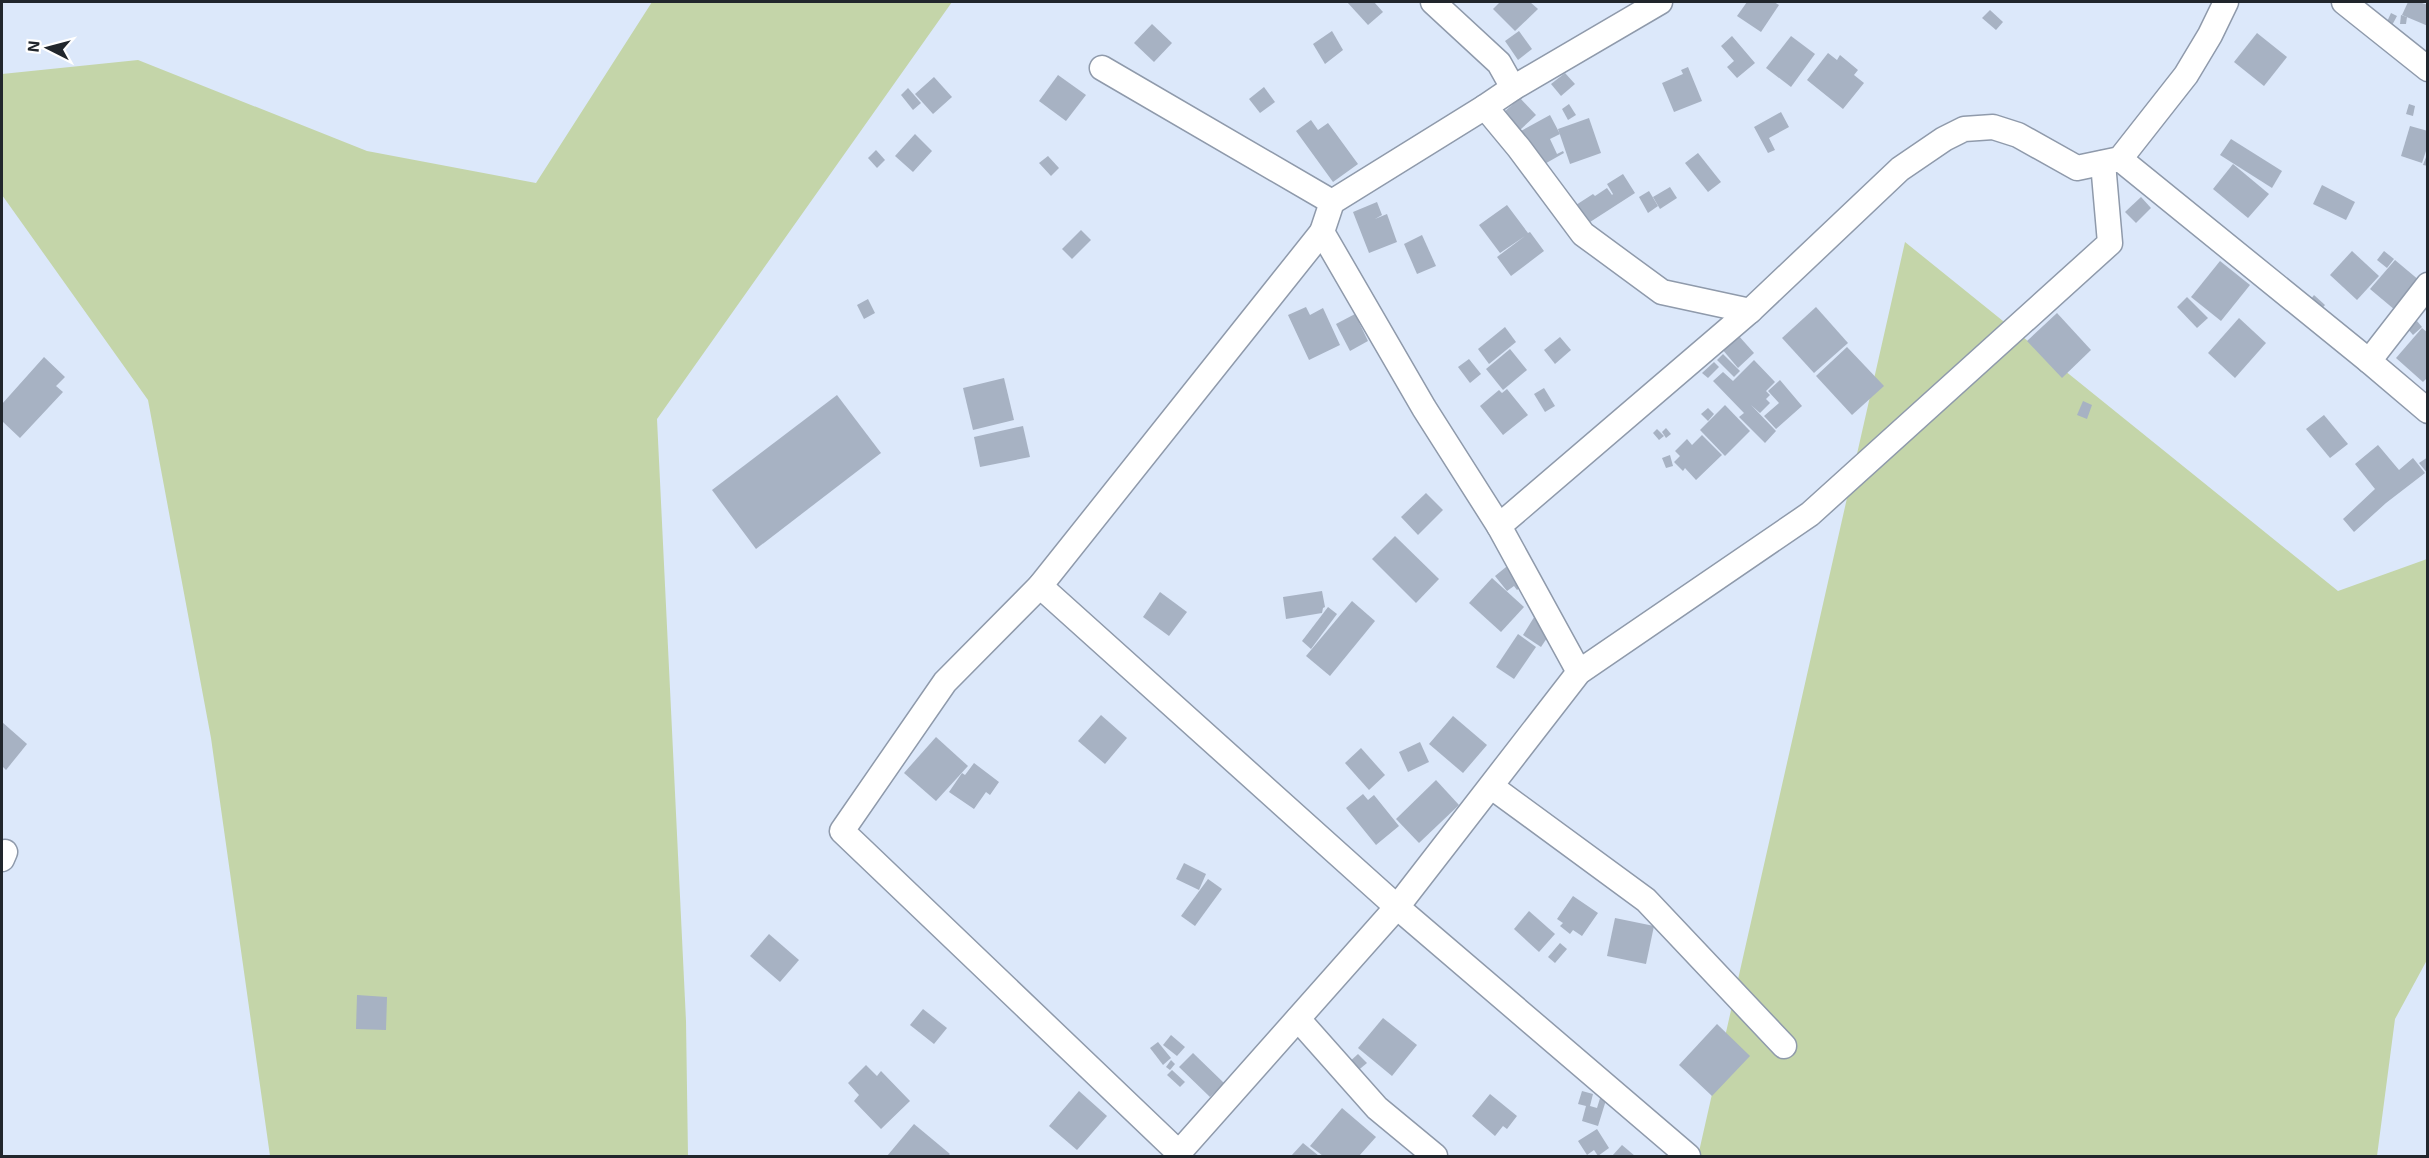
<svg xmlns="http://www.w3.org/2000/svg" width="2429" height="1158" viewBox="0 0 2429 1158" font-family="'Exo 2',sans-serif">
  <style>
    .green { fill: #c4d5a9 }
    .building { fill: #a7b2c3 }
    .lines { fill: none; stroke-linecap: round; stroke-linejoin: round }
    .street-casing { stroke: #8f9aab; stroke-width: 27 }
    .street { stroke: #fff; stroke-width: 24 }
  </style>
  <rect width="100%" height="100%" fill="#dce8fa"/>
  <!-- green -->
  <g class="green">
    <polygon points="652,2 952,2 657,419 686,1021 688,1156 270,1156 211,738 148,400 2,195 2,74 138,60 367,151 536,183"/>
    <polygon points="1905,242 2338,591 2427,559 2427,960 2395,1019 2377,1156 1698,1156"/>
  </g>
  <!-- building -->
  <g class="building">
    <polygon points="1347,2 1374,2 1383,12 1368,25"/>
    <polygon points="1500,2 1530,2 1538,9 1515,31 1493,9"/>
    <polygon points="1747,2 1774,2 1779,5 1761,32 1737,16"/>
    <polygon points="2408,2 2419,2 2428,5 2428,26 2402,15"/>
    <polygon points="1990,10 2003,22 1996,30 1982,18"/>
    <polygon points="2391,13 2397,16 2390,29 2385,26"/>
    <polygon points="2401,15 2407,17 2406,24 2400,24"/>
    <polygon points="1152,24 1172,43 1154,62 1134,43"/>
    <polygon points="1332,31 1343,50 1325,64 1313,44"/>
    <polygon points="1519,31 1532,49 1518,60 1505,41"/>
    <polygon points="2257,33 2287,57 2264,86 2234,62"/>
    <polygon points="1732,36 1755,63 1737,78 1727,67 1734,61 1721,46"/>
    <polygon points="1791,36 1815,54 1791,87 1766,68"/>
    <polygon points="1828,53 1837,60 1840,55 1858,70 1854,75 1864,83 1843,109 1807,80"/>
    <polygon points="1688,67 1702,101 1674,112 1662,83 1683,74 1681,70"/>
    <polygon points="1565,73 1575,84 1561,96 1551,84"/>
    <polygon points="1058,75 1086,95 1066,121 1039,101"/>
    <polygon points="934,77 952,97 933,114 915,94"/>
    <polygon points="1264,87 1275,102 1260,113 1249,99"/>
    <polygon points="908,88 921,103 913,110 901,95"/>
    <polygon points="1520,98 1536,115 1520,130 1504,112"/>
    <polygon points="1569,104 1576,115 1568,120 1562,109"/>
    <polygon points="2409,104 2415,106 2413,116 2406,114"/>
    <polygon points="1781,112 1789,127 1769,138 1775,150 1768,153 1754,127"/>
    <polygon points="1550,115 1560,134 1550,139 1557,154 1563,151 1564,153 1541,166 1521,131"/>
    <polygon points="1589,118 1601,153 1570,164 1558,129"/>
    <polygon points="1311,120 1318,130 1328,123 1358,164 1333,182 1296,131"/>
    <polygon points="2410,126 2428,131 2428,145 2422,163 2401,156"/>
    <polygon points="915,134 932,151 913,172 895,156"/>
    <polygon points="2231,139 2282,171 2272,188 2220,155"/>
    <polygon points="876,150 885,160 877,168 868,158"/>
    <polygon points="2428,152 2428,166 2423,165"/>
    <polygon points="1698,153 1721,182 1708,192 1685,163"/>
    <polygon points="1048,156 1059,168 1051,176 1039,163"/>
    <polygon points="2233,164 2269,194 2248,218 2213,189"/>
    <polygon points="1623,174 1635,193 1587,224 1576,205 1593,194 1595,196 1607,188 1612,195 1613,194 1607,184"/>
    <polygon points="2322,185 2355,202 2346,220 2313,204"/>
    <polygon points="1670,187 1677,198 1660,209 1653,197"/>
    <polygon points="1649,191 1658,206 1648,213 1639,197"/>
    <polygon points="2141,197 2151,208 2136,223 2125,212"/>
    <polygon points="1377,202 1382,215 1375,219 1387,214 1397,242 1369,253 1353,212"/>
    <polygon points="1507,205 1528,233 1530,232 1544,251 1511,276 1497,257 1525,236 1500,253 1479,225"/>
    <polygon points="1081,230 1091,240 1072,259 1062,249"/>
    <polygon points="1422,235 1436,266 1417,274 1404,244"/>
    <polygon points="2352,251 2379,276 2357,300 2330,275"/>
    <polygon points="2384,251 2394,259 2387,268 2377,260"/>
    <polygon points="2395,260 2420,281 2395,310 2370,289"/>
    <polygon points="2220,261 2250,285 2221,321 2191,297"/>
    <polygon points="2314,295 2325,305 2319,312 2308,303"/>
    <polygon points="2187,297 2208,318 2197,328 2177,307"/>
    <polygon points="868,299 875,313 864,319 857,305"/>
    <polygon points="1306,307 1310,315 1323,308 1340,345 1309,360 1288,315"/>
    <polygon points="1816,307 1848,343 1814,373 1782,338"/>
    <polygon points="2057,313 2091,350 2062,378 2027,341"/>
    <polygon points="1355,314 1368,341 1350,351 1336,324"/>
    <polygon points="2239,318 2266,343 2235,378 2208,353"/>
    <polygon points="2417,321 2422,327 2413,335 2407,328"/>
    <polygon points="1505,327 1516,342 1489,364 1478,349"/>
    <polygon points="2422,328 2428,333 2428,377 2423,382 2396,358"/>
    <polygon points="1738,335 1754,353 1738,368 1722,349"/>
    <polygon points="1560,337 1571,350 1555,364 1544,350"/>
    <polygon points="1847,347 1884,386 1852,415 1816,376"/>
    <polygon points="1510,349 1527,370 1503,390 1486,369"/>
    <polygon points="1723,354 1740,371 1734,377 1717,360"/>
    <polygon points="44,357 65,377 56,386 63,392 20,438 2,421 2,404"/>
    <polygon points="1469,359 1481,374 1470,383 1458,367"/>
    <polygon points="1754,360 1775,382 1766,391 1770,395 1766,399 1770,403 1760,413 1751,405 1776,431 1765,443 1739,417 1744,413 1713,381 1723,372 1733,381"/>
    <polygon points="1714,362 1719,367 1708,378 1702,373"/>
    <polygon points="1004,378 1014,420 973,430 963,388"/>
    <polygon points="1780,380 1802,406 1776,429 1764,416 1779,403 1768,391"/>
    <polygon points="1544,388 1555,406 1545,412 1534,394"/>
    <polygon points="1507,389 1528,415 1503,435 1480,406 1499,390 1502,393"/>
    <polygon points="837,395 881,453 756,549 712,490"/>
    <polygon points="2083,401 2092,405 2087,419 2077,415"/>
    <polygon points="1725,405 1750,431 1725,456 1700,430"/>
    <polygon points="1708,408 1714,414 1708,421 1701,414"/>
    <polygon points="2324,415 2348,444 2330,458 2306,429"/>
    <polygon points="1023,426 1030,457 980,467 974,437"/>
    <polygon points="1666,428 1671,434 1666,438 1662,432"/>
    <polygon points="1657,429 1664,436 1659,440 1653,433"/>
    <polygon points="1702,435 1722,455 1696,480 1685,468 1683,471 1674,462 1680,456 1675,451 1687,439 1692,445"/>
    <polygon points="2378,445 2399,470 2413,458 2425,473 2386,503 2354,532 2343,519 2375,489 2355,464"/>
    <polygon points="1670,455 1673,466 1666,468 1662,458"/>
    <polygon points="2428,457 2428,474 2419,463"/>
    <polygon points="1426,493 1443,510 1418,535 1401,517"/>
    <polygon points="1395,536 1439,579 1416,603 1372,559"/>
    <polygon points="1511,563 1526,583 1517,590 1514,586 1507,591 1495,576"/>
    <polygon points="1492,578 1524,607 1501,632 1469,603"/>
    <polygon points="1322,591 1325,607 1323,608 1322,613 1286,619 1283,597"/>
    <polygon points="1160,592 1187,612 1169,636 1143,617"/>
    <polygon points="1352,601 1375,621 1330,676 1306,656"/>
    <polygon points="1328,607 1337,614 1311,649 1302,641"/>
    <polygon points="1536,614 1555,626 1541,647 1523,635"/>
    <polygon points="1518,634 1536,647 1514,679 1496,667"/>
    <polygon points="1101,715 1127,738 1105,764 1078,741"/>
    <polygon points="1453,716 1487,745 1463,773 1429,744"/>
    <polygon points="2,722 27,744 6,770 2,766"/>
    <polygon points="936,737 968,766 936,801 904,773"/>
    <polygon points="1420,742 1429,762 1408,772 1399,752"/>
    <polygon points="1361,748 1385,775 1369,790 1345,763"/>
    <polygon points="974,763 999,782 990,795 986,792 974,809 949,792 962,773 965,775"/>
    <polygon points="1436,780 1459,805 1419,843 1396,819"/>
    <polygon points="1363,794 1368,800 1374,795 1399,826 1376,845 1346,808"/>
    <polygon points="1184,863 1206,874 1199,890 1176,879"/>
    <polygon points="1208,879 1222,889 1195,926 1181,916"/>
    <polygon points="1573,896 1598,913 1582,936 1573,930 1570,934 1560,926 1563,923 1557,919"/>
    <polygon points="1529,911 1555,934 1539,952 1514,929"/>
    <polygon points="1615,918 1654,926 1646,964 1607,956"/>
    <polygon points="769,934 799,960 780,982 750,956"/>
    <polygon points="1560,943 1567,949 1555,963 1548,957"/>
    <polygon points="357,995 387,997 386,1030 356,1029"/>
    <polygon points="923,1009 947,1028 934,1044 910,1025"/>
    <polygon points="1383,1018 1417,1045 1392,1076 1358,1048"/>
    <polygon points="1717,1024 1750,1056 1712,1096 1679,1065"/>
    <polygon points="1171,1035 1185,1047 1177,1056 1163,1045"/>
    <polygon points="1158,1042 1171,1058 1163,1065 1150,1048"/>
    <polygon points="1193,1053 1224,1083 1210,1097 1179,1067"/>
    <polygon points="1358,1054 1367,1063 1355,1073 1347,1064"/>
    <polygon points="1171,1060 1175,1064 1170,1070 1166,1067"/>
    <polygon points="866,1065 877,1076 881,1071 910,1101 881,1129 854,1101 859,1095 848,1083"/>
    <polygon points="1172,1070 1185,1082 1180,1087 1167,1075"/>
    <polygon points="1079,1091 1107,1116 1077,1150 1049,1126"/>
    <polygon points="1582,1091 1593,1094 1590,1106 1597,1108 1601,1095 1607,1097 1598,1126 1582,1121 1586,1106 1578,1104"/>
    <polygon points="1490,1094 1517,1116 1507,1129 1503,1126 1495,1136 1472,1116"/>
    <polygon points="1342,1108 1376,1137 1359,1156 1323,1156 1310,1146"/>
    <polygon points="914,1124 950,1154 948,1156 887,1156"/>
    <polygon points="1597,1129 1609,1148 1598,1156 1594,1150 1587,1155 1578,1141"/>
    <polygon points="1303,1143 1319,1156 1291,1156"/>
    <polygon points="1622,1145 1635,1156 1612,1156"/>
  </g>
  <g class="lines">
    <!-- street casing -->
    <g class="street-casing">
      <g id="street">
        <polyline points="1433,2 1499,63 1513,88 1485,107 1519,148 1583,234 1662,292 1750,311 1900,169 1944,139 1964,129 1993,127 2018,135 2077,168 2120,159 2186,75 2210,35 2226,2"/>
        <polyline points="2344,2 2428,69"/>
        <polyline points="1102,68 1332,202"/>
        <polyline points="1513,88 1660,2"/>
        <polyline points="1485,107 1332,202 1322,232 1424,408 1499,526"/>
        <polyline points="2120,159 2369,361 2428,411"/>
        <polyline points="2369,361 2428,285"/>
        <polyline points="1040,586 1397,907 1688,1156"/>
        <polyline points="1579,672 1499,526 1750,311"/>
        <polyline points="1492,787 1646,900 1784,1046"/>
        <polyline points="2,859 5,852"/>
        <polyline points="1298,1019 1377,1108 1435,1156"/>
        <polyline points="1179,1153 842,831 945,682 1040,586 1322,232"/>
        <polyline points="1176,1156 1397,907 1579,672 1810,514 2110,243 2103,163"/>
      </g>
    </g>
    <!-- street -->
    <use href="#street" class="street"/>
  </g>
  <!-- border -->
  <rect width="2429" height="1158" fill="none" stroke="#21262c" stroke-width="6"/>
  <!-- north arrow -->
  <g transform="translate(48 48) rotate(276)" stroke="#ffffff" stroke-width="4.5" paint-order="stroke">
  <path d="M0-4.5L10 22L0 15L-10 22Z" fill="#21262c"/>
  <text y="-9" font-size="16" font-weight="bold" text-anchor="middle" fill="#21262c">N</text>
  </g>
</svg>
